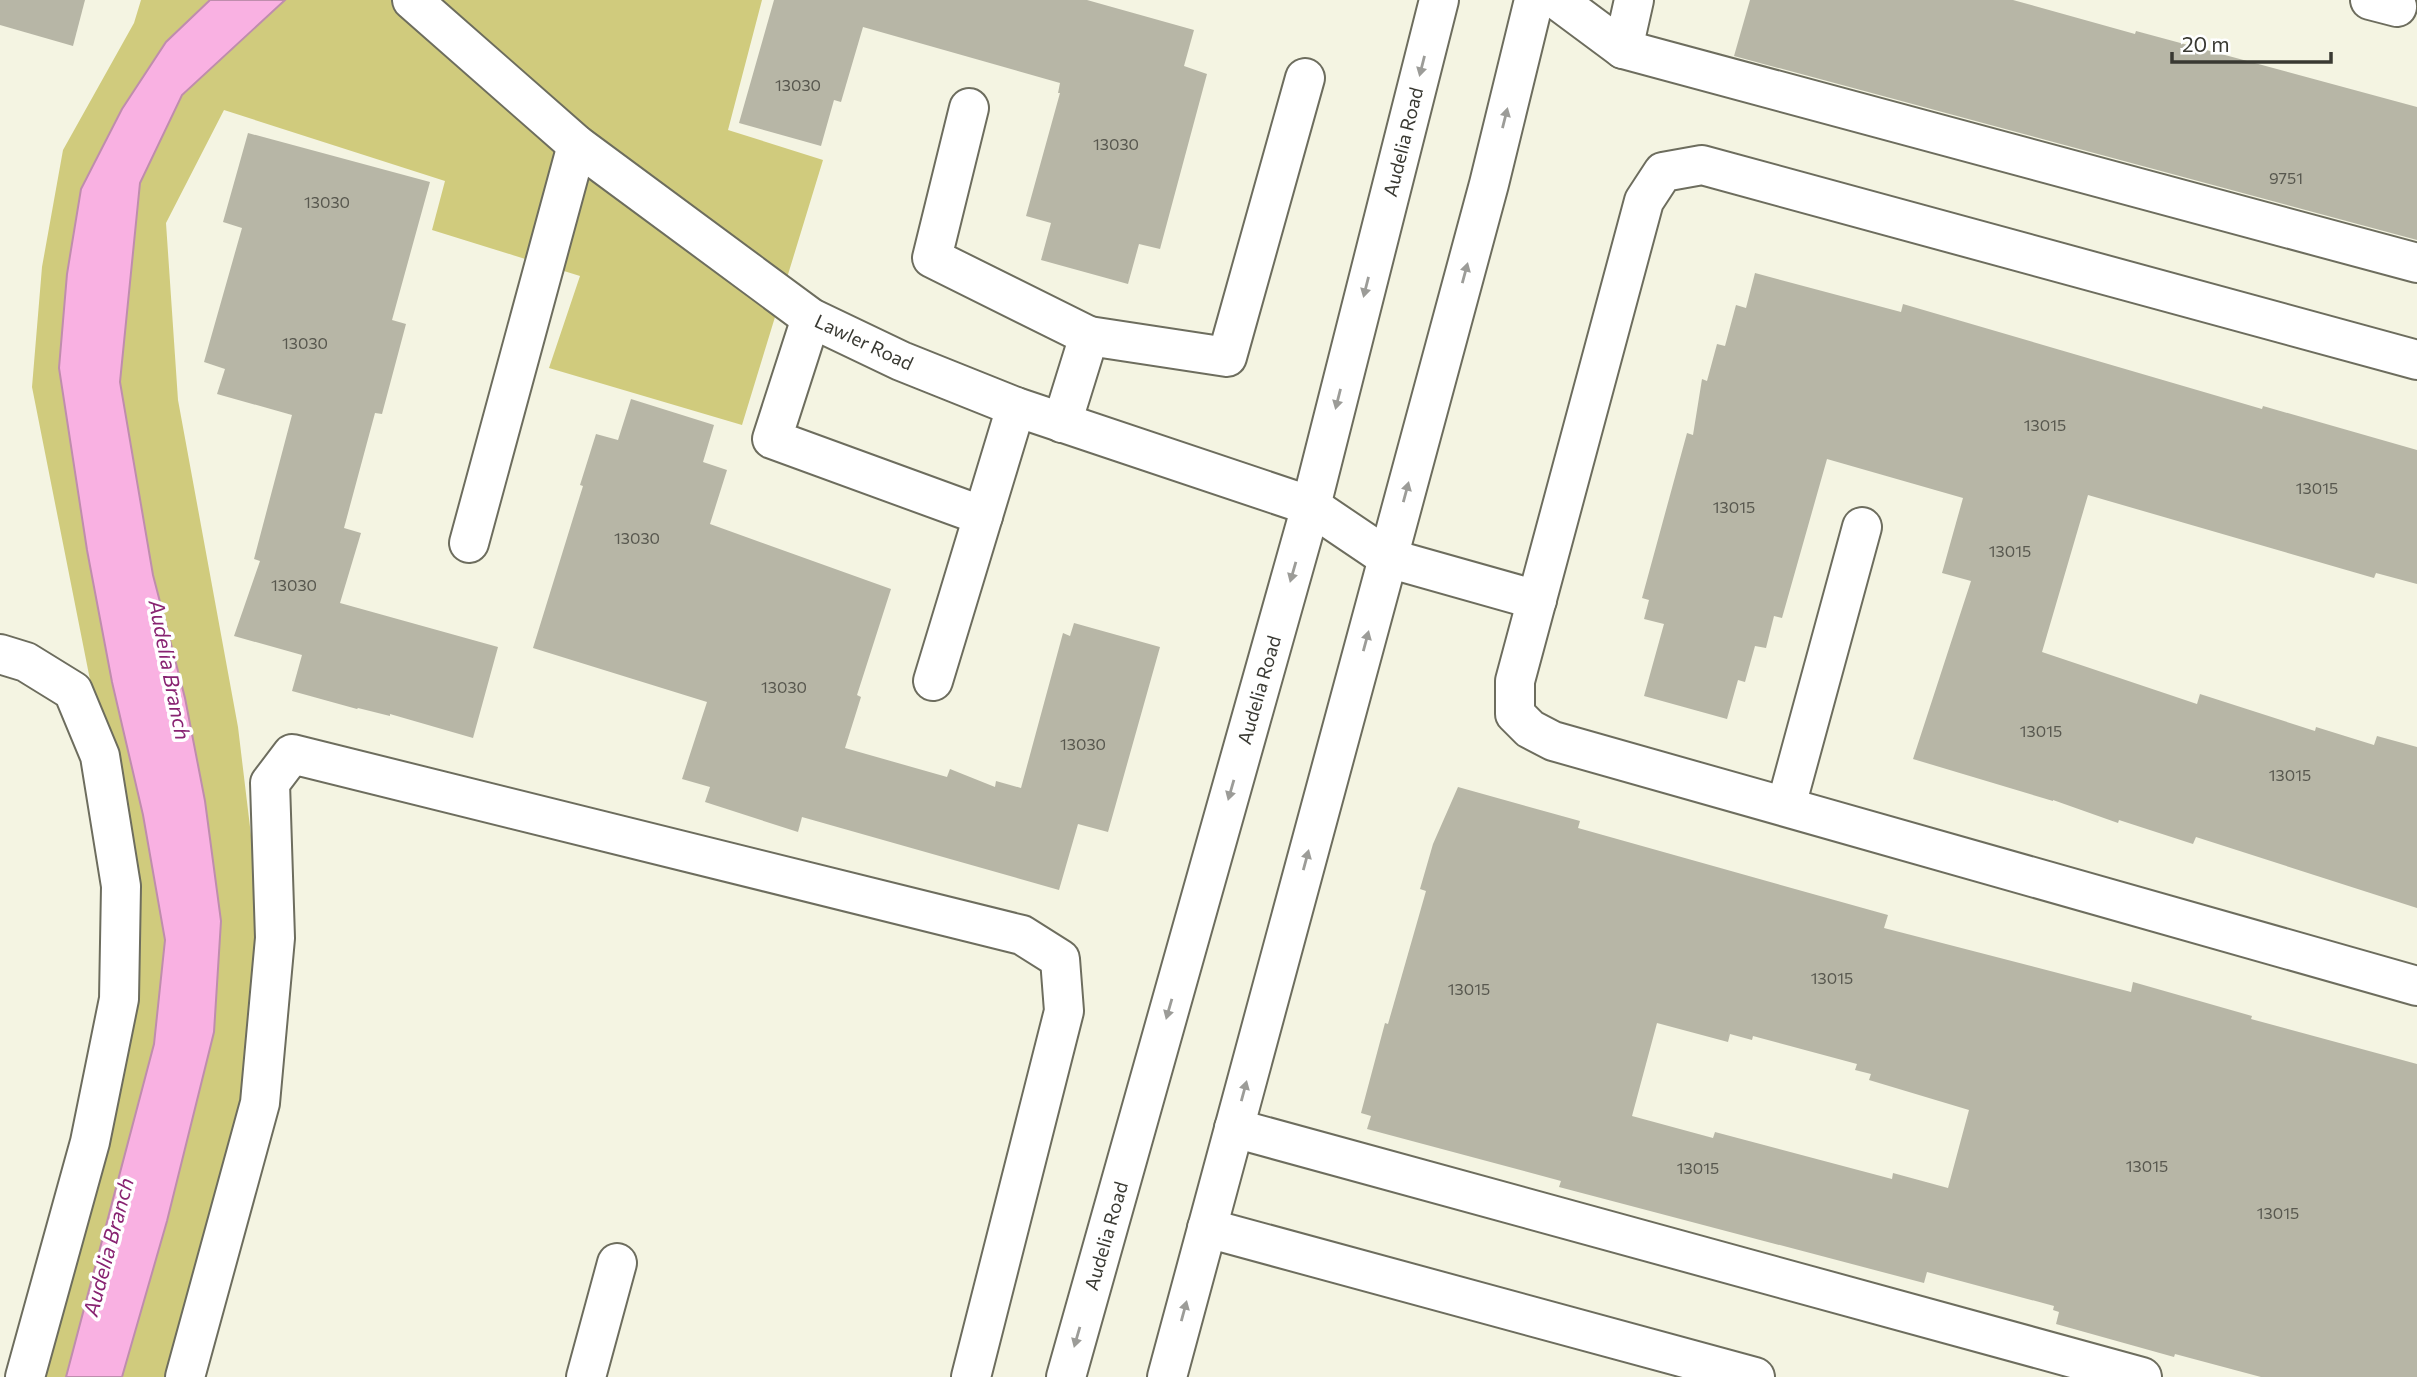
<svg xmlns="http://www.w3.org/2000/svg" width="2417" height="1377" viewBox="0 0 2417 1377" font-family="Commissioner,sans-serif">
  <style>
    .green { fill: #d0cb7d }
    .water { fill: #f9b1e2; stroke: #bf8dad; stroke-width: 2 }
    .building { fill: #b7b6a6; fill-rule: evenodd }
    .lines { fill: none; stroke-linecap: round; stroke-linejoin: round }
    .minor-casing { stroke: #6d6d5e; stroke-width: 42 }
    .major-casing { stroke: #6d6d5e; stroke-width: 42 }
    .minor { stroke: #fff; stroke-width: 38 }
    .major { stroke: #fff; stroke-width: 38 }
    .oneway { fill: #9c9c98 }
    .labels { text-anchor: middle; stroke-width: 7; stroke-linejoin: round; paint-order: stroke }
    .number-label { font-size: 16px; fill: #58584f }
    .street-label { font-size: 19px; fill: #393932; stroke: #fff }
    .water-label { font-size: 21px; font-style: italic; fill: #882371; stroke: #fff }
  </style>
  <rect width="100%" height="100%" fill="#f4f4e2"/>
  <!-- green -->
  <polygon class="green" points="141,0 762,0 728,130 823,160 742,425 549,368 580,276 432,230 445,181 224,110 166,223 178,400 238,727 263,935 246,1098 170,1377 23,1377 113,1043 115,806 32,387 42,267 63,150 134,23"/>
  <!-- water -->
  <polygon class="water" points="210,0 285,0 182,95 140,183 120,382 153,575 185,698 205,801 221,921 214,1032 167,1221 122,1377 66,1377 154,1044 165,940 143,815 112,682 87,550 59,368 67,274 81,189 122,109 166,42"/>
  <!-- building -->
  <g class="building">
    <polygon points="0,0 85,0 73,46 0,25"/>
    <polygon points="774,0 1087,0 1194,30 1184,66 1207,74 1160,249 1139,244 1128,284 1041,260 1051,223 1026,216 1060,93 1058,93 1060,83 863,27 841,102 834,100 821,146 739,123"/>
    <polygon points="1750,0 2013,0 2135,34 2136,31 2417,107 2417,240 1734,56"/>
    <polygon points="248,133 430,182 392,320 406,324 382,414 375,413 344,528 361,533 340,603 498,647 473,738 390,714 390,716 358,708 357,709 292,691 302,655 234,636 260,561 254,559 292,415 217,394 225,369 204,362 242,228 223,222"/>
    <polygon points="1755,273 1901,312 1903,304 2262,409 2263,406 2417,450 2417,584 2376,573 2374,578 2088,495 2042,652 2197,704 2200,694 2315,731 2316,727 2374,745 2377,736 2417,747 2417,908 2196,837 2193,844 2119,820 2118,823 2053,800 2053,801 1913,759 1971,581 1942,573 1963,498 1827,459 1782,618 1774,616 1766,648 1755,646 1745,682 1738,680 1727,719 1644,696 1664,624 1644,619 1649,600 1642,598 1687,433 1693,435 1702,379 1707,381 1717,344 1725,346 1736,305 1746,308"/>
    <polygon points="631,399 714,425 703,462 727,470 710,524 891,589 857,695 861,697 845,748 947,777 950,769 995,787 996,781 1021,788 1063,633 1070,636 1074,623 1160,647 1108,832 1078,824 1059,890 802,817 798,832 705,802 710,787 682,779 707,702 533,648 583,486 580,485 596,434 618,440"/>
    <path d="M1458,787L1580,821L1578,828L1888,915L1884,928L2131,992L2133,982L2252,1016L2251,1019L2417,1064V1377H2261L2175,1354L2174,1357L2056,1324L2059,1312L2053,1310L2054,1306L1927,1272L1924,1283L1559,1187L1561,1181L1367,1129L1371,1116L1361,1113L1385,1023L1388,1024L1426,891L1420,889L1433,844ZM1657,1023L1728,1042L1730,1034L1752,1040L1753,1036L1857,1064L1855,1070L1871,1074L1869,1080L1969,1110L1948,1188L1893,1173L1892,1179L1715,1132L1713,1138L1632,1116Z"/>
  </g>
  <g class="lines">
    <!-- minor casing -->
    <g class="minor-casing">
      <g id="minor">
        <polyline points="412,0 577,145 811,318 901,361 1016,407 1311,506 1388,558 1537,600"/>
        <polyline points="1557,0 1623,49"/>
        <polyline points="1634,0 1623,49 2417,263"/>
        <polyline points="2370,0 2397,7 2390,0"/>
        <polyline points="969,108 932,258 1089,336"/>
        <polyline points="811,318 772,439 983,516"/>
        <polyline points="2417,360 1702,165 1663,172 1644,201 1515,681 1515,714 1530,729 1553,741 2417,986"/>
        <polyline points="1062,423 1089,336 1227,357 1305,78"/>
        <polyline points="469,543 577,145"/>
        <polyline points="0,654 26,662 73,691 100,756 121,886 119,999 90,1142 25,1377"/>
        <polyline points="933,681 1016,407"/>
        <polyline points="1786,806 1862,527"/>
        <polyline points="1234,1128 2142,1377"/>
        <polyline points="1207,1228 1755,1377"/>
        <polyline points="185,1377 260,1103 275,938 270,783 292,754 1022,935 1060,959 1064,1011 971,1377"/>
        <polyline points="586,1377 617,1263"/>
      </g>
    </g>
    <!-- major casing -->
    <g class="major-casing">
      <g id="major">
        <polyline points="1066,1377 1311,506 1439,0"/>
        <polyline points="1167,1377 1489,184 1534,0"/>
      </g>
    </g>
    <!-- minor -->
    <use href="#minor" class="minor"/>
    <!-- major -->
    <use href="#major" class="major"/>
  </g>
  <!-- one-way arrows -->
  <defs><path id="oneway-solid" d="M-6-.8H1V-3.2L6.5 0L1 3.2V.8H-6Z" transform="scale(1.75)"/></defs>
  <g class="oneway">
    <use href="#oneway-solid" transform="translate(1422 66) rotate(104)"/>
    <use href="#oneway-solid" transform="translate(1505 118) rotate(-76)"/>
    <use href="#oneway-solid" transform="translate(1465 273) rotate(-75)"/>
    <use href="#oneway-solid" transform="translate(1366 287) rotate(104)"/>
    <use href="#oneway-solid" transform="translate(1338 399) rotate(104)"/>
    <use href="#oneway-solid" transform="translate(1406 492) rotate(-75)"/>
    <use href="#oneway-solid" transform="translate(1293 572) rotate(106)"/>
    <use href="#oneway-solid" transform="translate(1366 641) rotate(-75)"/>
    <use href="#oneway-solid" transform="translate(1231 790) rotate(106)"/>
    <use href="#oneway-solid" transform="translate(1306 860) rotate(-75)"/>
    <use href="#oneway-solid" transform="translate(1169 1009) rotate(106)"/>
    <use href="#oneway-solid" transform="translate(1244 1091) rotate(-75)"/>
    <use href="#oneway-solid" transform="translate(1184 1311) rotate(-75)"/>
    <use href="#oneway-solid" transform="translate(1077 1337) rotate(106)"/>
  </g>
  <g class="labels">
    <!-- number labels -->
    <g class="number-label">
      <text x="798" y="91">13030</text>
      <text x="1116" y="150">13030</text>
      <text x="2286" y="184">9751</text>
      <text x="327" y="208">13030</text>
      <text x="305" y="349">13030</text>
      <text x="2045" y="431">13015</text>
      <text x="2317" y="494">13015</text>
      <text x="1734" y="513">13015</text>
      <text x="637" y="544">13030</text>
      <text x="2010" y="557">13015</text>
      <text x="294" y="591">13030</text>
      <text x="784" y="693">13030</text>
      <text x="2041" y="737">13015</text>
      <text x="1083" y="750">13030</text>
      <text x="2290" y="781">13015</text>
      <text x="1832" y="984">13015</text>
      <text x="1469" y="995">13015</text>
      <text x="2147" y="1172">13015</text>
      <text x="1698" y="1174">13015</text>
      <text x="2278" y="1219">13015</text>
    </g>
    <!-- street labels -->
    <g class="street-label">
      <text transform="translate(1403 142) rotate(-76)" y="7">Audelia Road</text>
      <text transform="translate(864 342) rotate(25)" y="7">Lawler Road</text>
      <text transform="translate(1259 690) rotate(-74)" y="7">Audelia Road</text>
      <text transform="translate(1106 1236) rotate(-74)" y="7">Audelia Road</text>
    </g>
    <!-- water labels -->
    <g class="water-label">
      <text transform="translate(169 670) rotate(79)" y="7">Audelia Branch</text>
      <text transform="translate(109 1247) rotate(-75)" y="7">Audelia Branch</text>
    </g>
  </g>
  <!-- scale -->
  <path d="M2172 52v10h159v-10" fill="none" stroke="#393932" stroke-width="3.5"/>
  <text x="2182" y="52" font-size="21" fill="#393932" stroke="#ffffff" stroke-width="5" paint-order="stroke">20 m</text>
</svg>
